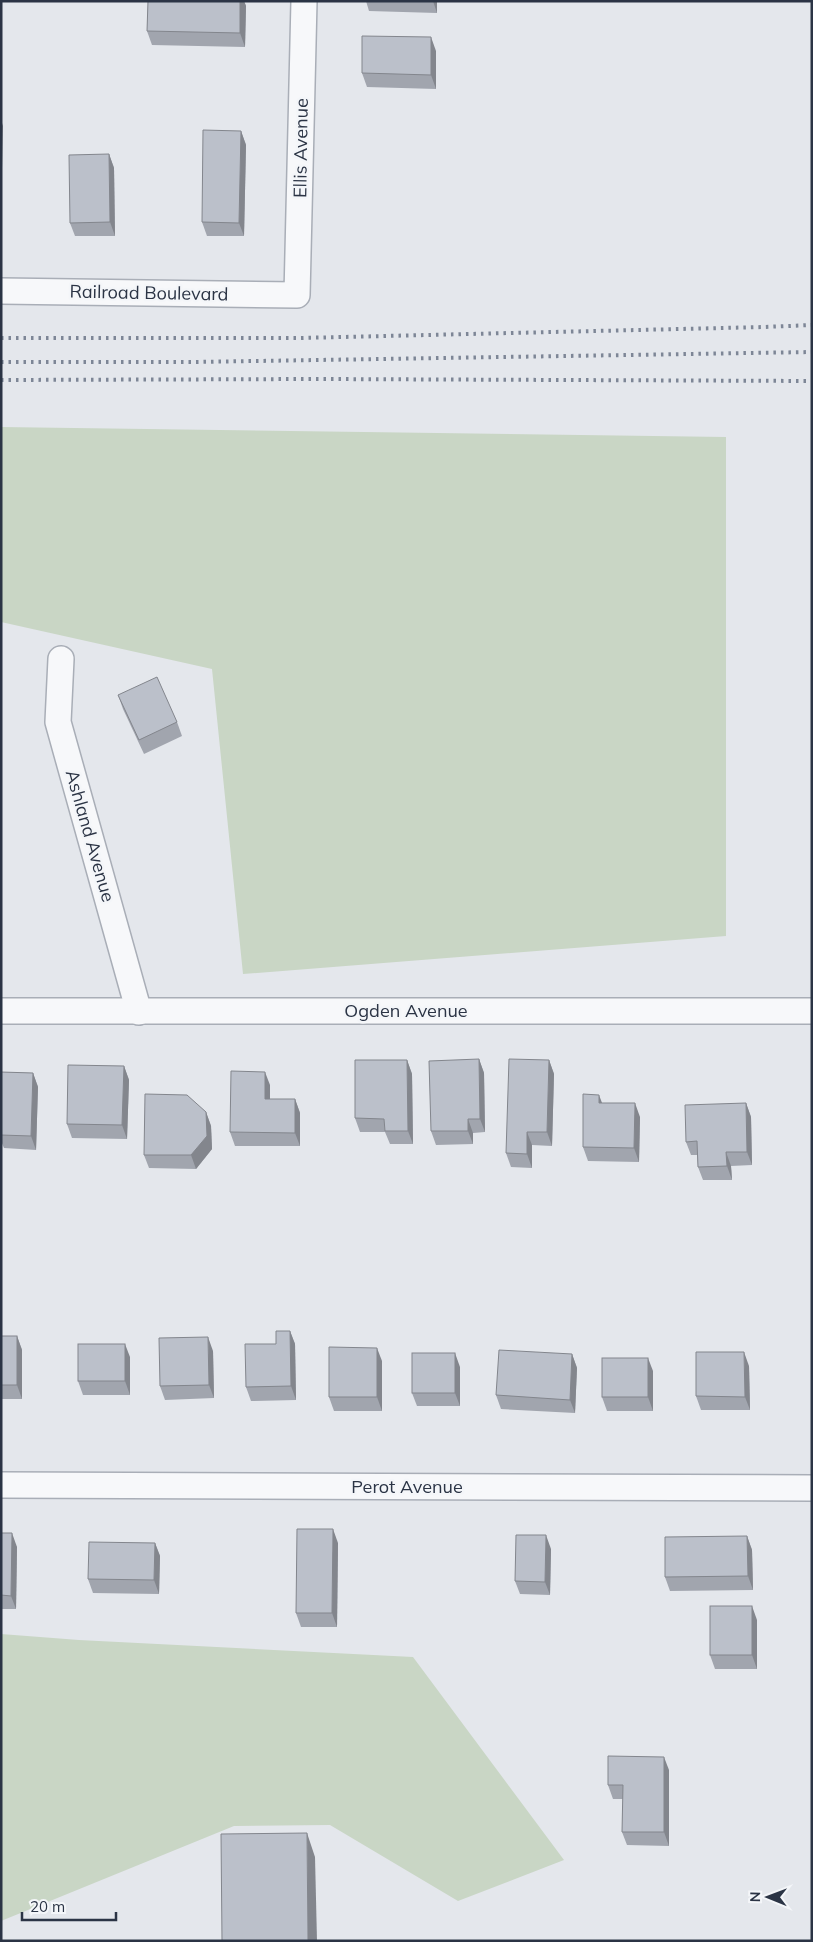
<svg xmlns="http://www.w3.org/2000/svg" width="813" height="1942" viewBox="0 0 813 1942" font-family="Mulish,sans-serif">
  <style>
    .green { fill: #c9d6c5 }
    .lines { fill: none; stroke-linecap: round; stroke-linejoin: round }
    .street-casing { stroke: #a9aeb7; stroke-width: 28 }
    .street { stroke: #f7f8fa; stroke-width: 25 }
    .rail { stroke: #7d8696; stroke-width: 4; stroke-dasharray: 2.5 5; stroke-linecap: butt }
    .wall { fill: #a1a5ae }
    .shaded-wall { fill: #83868d }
    .building { fill: #bbc0ca; stroke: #83868d }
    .labels { text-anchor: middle; stroke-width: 5; stroke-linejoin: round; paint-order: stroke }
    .street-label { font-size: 18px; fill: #2b3445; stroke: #f4f6f9 }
  </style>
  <rect width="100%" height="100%" fill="#e4e7ec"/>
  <!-- green -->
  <g class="green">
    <polygon points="1,427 726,437 726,936 243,974 212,669 1,622"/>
    <polygon points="1,1634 79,1640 413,1657 564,1860 458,1901 330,1825 234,1826 1,1921"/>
  </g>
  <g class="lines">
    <!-- street casing -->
    <g class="street-casing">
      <g id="street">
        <polyline points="1,291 297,295 304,1"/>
        <polyline points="61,659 58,722 139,1012"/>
        <polyline points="1,1011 812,1011"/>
        <polyline points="1,1485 812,1488"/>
      </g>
    </g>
    <!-- street -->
    <use href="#street" class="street"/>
    <!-- rail -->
    <g class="rail">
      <polyline points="1,338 300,338 764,327 812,325"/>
      <polyline points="1,362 194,362 812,352"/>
      <polyline points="1,380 318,379 812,381"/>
    </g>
  </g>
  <!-- wall -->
  <g class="wall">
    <polygon points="148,1 244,1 246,6 245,47 152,45 147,31"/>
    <polygon points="366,1 437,1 437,13 369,11"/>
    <polygon points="436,51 436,89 367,87 362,73"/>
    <polygon points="241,131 246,145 244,236 207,236 202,222"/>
    <polygon points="109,154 114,168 115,236 75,236 70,223"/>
    <polygon points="118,695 177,722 182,736 144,754 123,709"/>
    <polygon points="479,1059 484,1073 485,1132 473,1133 473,1144 436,1145 431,1131"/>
    <polygon points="407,1060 412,1074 413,1144 390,1144 385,1132 360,1132 355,1118"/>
    <polygon points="549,1060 554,1074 552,1146 532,1145 532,1168 511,1167 506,1153"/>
    <polygon points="124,1066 129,1080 127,1139 72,1138 67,1124"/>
    <polygon points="1,1072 33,1073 38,1087 36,1150 4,1148 1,1141"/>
    <polygon points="270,1085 270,1099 295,1099 300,1113 300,1146 235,1146 230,1132"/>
    <polygon points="602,1103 640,1117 639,1162 588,1161 583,1147"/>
    <polygon points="746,1103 751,1117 752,1165 731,1166 732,1180 703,1180 698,1167 697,1155 691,1155 686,1142"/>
    <polygon points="206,1112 211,1126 212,1149 196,1169 149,1168 144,1155"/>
    <polygon points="290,1331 295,1344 296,1400 251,1401 246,1387 276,1344"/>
    <polygon points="1,1336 17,1336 22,1350 22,1399 1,1399"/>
    <polygon points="213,1351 214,1398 165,1400 160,1386"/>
    <polygon points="572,1354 577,1368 575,1413 501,1409 496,1395"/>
    <polygon points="130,1357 130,1395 83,1395 78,1381"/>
    <polygon points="382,1361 382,1411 334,1411 329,1397"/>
    <polygon points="749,1366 750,1410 701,1410 696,1396"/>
    <polygon points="460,1367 460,1406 417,1406 412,1393"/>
    <polygon points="653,1371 653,1411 607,1411 602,1397"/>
    <polygon points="1,1533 17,1547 16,1609 1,1609"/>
    <polygon points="747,1536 752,1550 753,1590 670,1591 665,1577"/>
    <polygon points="155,1543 160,1556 159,1594 93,1593 88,1579"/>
    <polygon points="338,1543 337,1627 301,1627 296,1613"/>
    <polygon points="551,1549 550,1595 520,1594 515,1581"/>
    <polygon points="757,1620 757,1669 715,1669 710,1655"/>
    <polygon points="669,1770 669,1846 627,1845 622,1832 623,1799 613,1799 608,1785"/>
  </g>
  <!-- shaded-wall -->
  <g class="shaded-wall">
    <polygon points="240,1 244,1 246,6 245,47 240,33"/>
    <polygon points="433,1 437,1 437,13"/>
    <polygon points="431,37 436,51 436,89 431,75"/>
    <polygon points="1,120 3,126 1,210"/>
    <polygon points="241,131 246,145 244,236 239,223"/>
    <polygon points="109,154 114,168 115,236 110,222"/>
    <polygon points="479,1059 484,1073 485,1132 480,1119"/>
    <polygon points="407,1060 412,1074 413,1144 408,1131"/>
    <polygon points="549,1060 554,1074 552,1146 547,1132"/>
    <polygon points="124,1066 129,1080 127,1139 122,1125"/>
    <polygon points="265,1072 270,1085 270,1113 265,1099"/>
    <polygon points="33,1073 38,1087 36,1150 31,1136"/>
    <polygon points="599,1095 604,1108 599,1103"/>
    <polygon points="295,1099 300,1113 300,1146 295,1133"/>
    <polygon points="635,1103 640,1117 639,1162 634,1148"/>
    <polygon points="746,1103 751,1117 752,1165 747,1152"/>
    <polygon points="206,1112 211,1126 212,1149 196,1169 191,1155"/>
    <polygon points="468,1119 473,1133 473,1144 468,1131"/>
    <polygon points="527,1132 532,1145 532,1168 527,1154"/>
    <polygon points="726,1152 731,1166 732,1180 727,1166"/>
    <polygon points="290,1331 295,1344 296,1400 291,1386"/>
    <polygon points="17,1336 22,1350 22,1399 17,1385"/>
    <polygon points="208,1337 213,1351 214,1398 209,1385"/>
    <polygon points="125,1344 130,1357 130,1395 125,1381"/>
    <polygon points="377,1348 382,1361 382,1411 377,1397"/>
    <polygon points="744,1352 749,1366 750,1410 745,1397"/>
    <polygon points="455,1353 460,1367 460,1406 455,1393"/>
    <polygon points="572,1354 577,1368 575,1413 570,1400"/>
    <polygon points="648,1358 653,1371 653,1411 648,1397"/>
    <polygon points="333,1529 338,1543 337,1627 332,1613"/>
    <polygon points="12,1533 17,1547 16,1609 11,1596"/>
    <polygon points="546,1535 551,1549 550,1595 545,1582"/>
    <polygon points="747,1536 752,1550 753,1590 748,1576"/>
    <polygon points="155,1543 160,1556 159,1594 154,1580"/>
    <polygon points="752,1606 757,1620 757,1669 752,1655"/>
    <polygon points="664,1757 669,1770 669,1846 664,1832"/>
    <polygon points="307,1833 315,1857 317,1941 308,1941"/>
  </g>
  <!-- building -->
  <g class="building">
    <polygon points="148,1 240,1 240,33 147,31"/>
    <polygon points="362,36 431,37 431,75 362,73"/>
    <polygon points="203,130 241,131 239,223 202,222"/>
    <polygon points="109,154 110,222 70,223 69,155"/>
    <polygon points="157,677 177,722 139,740 118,695"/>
    <polygon points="479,1059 480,1119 468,1119 468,1131 431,1131 429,1061"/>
    <polygon points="509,1059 549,1060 547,1132 527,1132 527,1154 506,1153"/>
    <polygon points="355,1060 407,1060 408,1131 385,1131 384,1119 355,1118"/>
    <polygon points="68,1065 124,1066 122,1125 67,1124"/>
    <polygon points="231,1071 265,1072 265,1099 295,1099 295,1133 230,1132"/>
    <polygon points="1,1072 33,1073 31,1136 1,1135"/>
    <polygon points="145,1094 187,1095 206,1112 207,1136 191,1155 144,1155"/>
    <polygon points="583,1094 599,1095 599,1103 635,1103 634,1148 583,1147"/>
    <polygon points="746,1103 747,1152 726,1152 727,1166 698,1167 697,1141 686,1142 685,1105"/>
    <polygon points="276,1331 290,1331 291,1386 246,1387 245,1344 276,1344"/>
    <rect x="1" y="1336" width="16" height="49"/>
    <polygon points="208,1337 209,1385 160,1386 159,1338"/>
    <rect x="78" y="1344" width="47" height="37"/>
    <polygon points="329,1347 377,1348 377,1397 329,1397"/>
    <polygon points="499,1350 572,1354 570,1400 496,1395"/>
    <polygon points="696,1352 744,1352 745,1397 696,1396"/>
    <rect x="412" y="1353" width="43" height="40"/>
    <rect x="602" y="1358" width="46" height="39"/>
    <polygon points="297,1529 333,1529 332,1613 296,1613"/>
    <polygon points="1,1533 12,1533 11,1596 1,1595"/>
    <polygon points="516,1535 546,1535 545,1582 515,1581"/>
    <polygon points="747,1536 748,1576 665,1577 665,1537"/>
    <polygon points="89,1542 155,1543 154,1580 88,1579"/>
    <rect x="710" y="1606" width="42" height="49"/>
    <polygon points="608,1756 664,1757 664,1832 622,1832 623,1785 608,1785"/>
    <polygon points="307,1833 308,1941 222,1941 221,1834"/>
  </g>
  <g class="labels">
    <!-- street labels -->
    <g class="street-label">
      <text transform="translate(301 148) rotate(-89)" y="6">Ellis Avenue</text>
      <text transform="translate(149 293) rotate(1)" y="6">Railroad Boulevard</text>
      <text transform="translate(90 836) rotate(74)" y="6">Ashland Avenue</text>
      <text x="406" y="1017">Ogden Avenue</text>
      <text x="407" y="1493">Perot Avenue</text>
    </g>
  </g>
  <!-- border -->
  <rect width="813" height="1942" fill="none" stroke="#2b3445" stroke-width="5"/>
  <!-- north arrow -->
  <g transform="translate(768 1897) rotate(271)" stroke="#f4f6f9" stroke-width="4" paint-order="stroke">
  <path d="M0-4L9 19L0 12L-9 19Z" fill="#2b3445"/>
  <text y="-8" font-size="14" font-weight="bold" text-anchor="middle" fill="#2b3445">N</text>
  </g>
  <!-- scale -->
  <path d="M22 1912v8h94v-8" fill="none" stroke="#2b3445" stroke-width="2.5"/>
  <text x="30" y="1912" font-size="15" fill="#2b3445" stroke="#f4f6f9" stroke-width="4" paint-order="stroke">20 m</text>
</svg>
